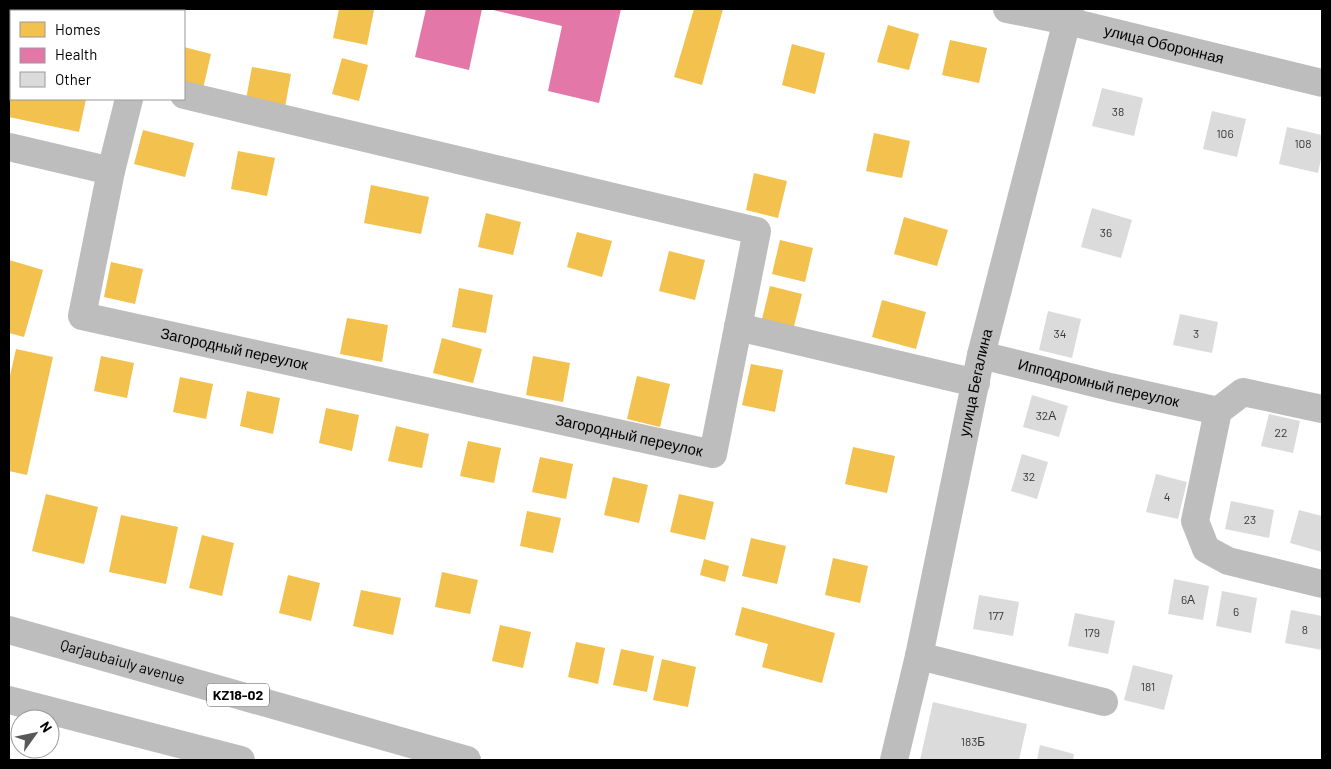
<svg xmlns="http://www.w3.org/2000/svg" width="1331" height="769" viewBox="0 0 1331 769" font-family="Barlow,sans-serif">
  <style>
    .homes { fill: #f2c14e }
    .health { fill: #e377a8 }
    .building { fill: #dbdbdb }
    .lines { fill: none; stroke-linecap: round; stroke-linejoin: round }
    .street { stroke: #bdbdbd; stroke-width: 28 }
    .highway { stroke: #bdbdbd; stroke-width: 28 }
    .labels { text-anchor: middle; stroke-width: 5; stroke-linejoin: round; paint-order: stroke }
    .number-label { font-size: 12px; fill: #373737 }
    .shield { fill: #fff; stroke: #4c4c4c; stroke-width: 1 }
    .shield-label { font-size: 14px; font-weight: bold; fill: #000 }
    .street-label { font-size: 15px; fill: #000; stroke: #fff }
  </style>
  <rect width="100%" height="100%" fill="#fff"/>
  <!-- homes -->
  <g class="homes">
    <polygon points="9,9 34,9 33,11 11,11 11,43 9,43"/>
    <polygon points="339,9 374,10 367,45 333,38"/>
    <polygon points="694,9 723,9 702,85 674,77"/>
    <polygon points="888,25 919,34 909,70 877,62"/>
    <polygon points="950,40 987,48 979,83 942,75"/>
    <polygon points="792,44 825,53 815,94 782,85"/>
    <polygon points="184,47 211,54 202,93 184,88"/>
    <polygon points="342,58 368,65 359,101 332,94"/>
    <polygon points="252,67 291,74 285,107 246,99"/>
    <polygon points="9,80 11,80 11,99 86,99 79,132 9,117"/>
    <polygon points="143,130 194,143 185,177 134,164"/>
    <polygon points="874,133 910,141 902,178 866,171"/>
    <polygon points="238,151 275,158 267,196 231,189"/>
    <polygon points="754,173 787,181 778,218 746,210"/>
    <polygon points="371,185 429,197 421,234 364,223"/>
    <polygon points="486,213 521,222 513,255 478,247"/>
    <polygon points="904,217 948,230 937,266 894,254"/>
    <polygon points="577,232 612,241 602,277 567,267"/>
    <polygon points="780,240 813,248 805,282 772,274"/>
    <polygon points="669,251 705,260 695,300 659,291"/>
    <polygon points="9,260 43,270 24,337 9,333"/>
    <polygon points="111,262 143,269 135,304 104,297"/>
    <polygon points="770,286 802,294 793,330 761,323"/>
    <polygon points="459,288 493,295 486,333 452,327"/>
    <polygon points="882,300 926,312 916,349 872,337"/>
    <polygon points="347,318 388,325 382,362 340,354"/>
    <polygon points="442,338 482,349 473,383 433,373"/>
    <polygon points="16,349 53,357 27,475 9,471 9,380"/>
    <polygon points="101,356 134,363 127,398 94,391"/>
    <polygon points="533,356 570,363 563,402 526,395"/>
    <polygon points="751,364 783,370 775,412 742,405"/>
    <polygon points="637,376 670,384 660,427 627,419"/>
    <polygon points="180,377 213,384 206,419 173,412"/>
    <polygon points="247,391 280,398 273,434 240,426"/>
    <polygon points="326,408 359,415 352,451 319,443"/>
    <polygon points="396,426 429,434 422,468 388,461"/>
    <polygon points="468,441 501,448 494,483 460,476"/>
    <polygon points="853,447 895,456 887,493 845,484"/>
    <polygon points="540,457 573,464 566,499 532,492"/>
    <polygon points="613,477 648,485 639,523 604,515"/>
    <polygon points="46,494 98,507 84,564 32,551"/>
    <polygon points="679,494 714,502 705,540 670,532"/>
    <polygon points="527,511 561,518 553,553 520,546"/>
    <polygon points="121,515 178,527 166,584 109,572"/>
    <polygon points="202,535 234,543 222,596 189,588"/>
    <polygon points="751,538 786,546 777,584 742,576"/>
    <polygon points="833,558 868,566 860,603 825,595"/>
    <polygon points="704,559 729,566 725,582 700,575"/>
    <polygon points="442,572 478,580 470,614 435,607"/>
    <polygon points="288,575 320,583 311,621 279,613"/>
    <polygon points="361,590 401,598 393,635 353,626"/>
    <polygon points="742,607 835,633 822,683 762,667 768,644 735,635"/>
    <polygon points="500,625 531,632 523,668 492,661"/>
    <polygon points="576,642 605,648 598,684 568,677"/>
    <polygon points="621,649 654,656 647,692 613,685"/>
    <polygon points="662,659 696,667 688,707 653,700"/>
  </g>
  <!-- health -->
  <g class="health">
    <polygon points="426,9 482,9 469,70 415,57"/>
    <polygon points="489,9 621,9 599,103 548,91 562,26"/>
  </g>
  <!-- building -->
  <g class="building">
    <polygon points="1102,88 1143,98 1134,136 1092,126"/>
    <polygon points="1212,111 1246,119 1237,157 1203,149"/>
    <polygon points="1287,127 1322,135 1322,154 1318,173 1279,164"/>
    <polygon points="1092,208 1132,220 1121,258 1081,247"/>
    <polygon points="1048,311 1081,319 1072,358 1039,350"/>
    <polygon points="1180,314 1218,322 1212,353 1173,345"/>
    <polygon points="1032,395 1068,406 1059,437 1023,427"/>
    <polygon points="1269,414 1300,421 1293,453 1261,446"/>
    <polygon points="1022,454 1048,462 1037,499 1011,491"/>
    <polygon points="1156,474 1187,482 1178,519 1146,512"/>
    <polygon points="1231,501 1274,510 1269,538 1225,529"/>
    <polygon points="1299,510 1322,516 1322,552 1290,543"/>
    <polygon points="1174,579 1209,586 1203,620 1168,614"/>
    <polygon points="1222,591 1257,598 1251,633 1216,626"/>
    <polygon points="979,595 1019,602 1013,636 973,629"/>
    <polygon points="1291,610 1322,616 1322,650 1285,643"/>
    <polygon points="1075,613 1115,621 1108,654 1068,646"/>
    <polygon points="1133,665 1173,675 1164,710 1124,700"/>
    <polygon points="933,702 1027,724 1019,760 920,760"/>
    <polygon points="1040,745 1074,754 1073,760 1037,760"/>
  </g>
  <g class="lines">
    <!-- street -->
    <g class="street">
      <path id="s1" d="M1007,9L1067,21L1322,83"/>
      <path id="s2" d="M129,99L111,171L82,316L713,454L757,231L184,95"/>
      <polyline points="9,147 111,171"/>
      <polyline points="738,327 976,383"/>
      <path id="s3" d="M981,355L1110,387L1218,411L1243,392L1322,409"/>
      <polyline points="1218,411 1195,521 1206,549 1228,561 1322,584"/>
      <polyline points="919,656 1104,702"/>
      <path id="s4" d="M894,760L919,656L981,355L1070,9"/>
    </g>
    <!-- highway -->
    <g class="highway">
      <path id="s5" d="M9,630L467,760"/>
      <polyline points="9,700 241,760"/>
    </g>
  </g>
  <g class="labels">
    <!-- number labels -->
    <g class="number-label">
      <text x="1118" y="116">38</text>
      <text x="1225" y="138">106</text>
      <text x="1303" y="148">108</text>
      <text x="1106" y="237">36</text>
      <text x="1060" y="338">34</text>
      <text x="1196" y="338">3</text>
      <text x="1046" y="420">32А</text>
      <text x="1281" y="437">22</text>
      <text x="1029" y="481">32</text>
      <text x="1167" y="501">4</text>
      <text x="1250" y="524">23</text>
      <text x="1188" y="604">6А</text>
      <text x="1236" y="616">6</text>
      <text x="996" y="620">177</text>
      <text x="1305" y="634">8</text>
      <text x="1092" y="637">179</text>
      <text x="1148" y="691">181</text>
      <text x="973" y="746">183Б</text>
    </g>
    <!-- shield labels -->
    <rect class="shield" x="207" y="683.5" width="62" height="23" rx="4"/>
    <g class="shield-label">
      <text x="238" y="700">KZ18-02</text>
    </g>
    <!-- street labels -->
    <g class="street-label">
      <text dy="5" stroke="none"><textPath href="#s1" startOffset="161">улица Оборонная</textPath></text>
      <text dy="5" stroke="none"><textPath href="#s2" startOffset="378">Загородный переулок</textPath></text>
      <text dy="5" stroke="none"><textPath href="#s4" startOffset="386">улица Бегалина</textPath></text>
      <text dy="5" stroke="none"><textPath href="#s3" startOffset="121">Ипподромный переулок</textPath></text>
      <text dy="5" stroke="none"><textPath href="#s2" startOffset="782">Загородный переулок</textPath></text>
      <text dy="5" stroke="none"><textPath href="#s5" startOffset="118">Qarjaubaiuly avenue</textPath></text>
    </g>
  </g>
  <!-- border -->
  <rect width="1331" height="769" fill="none" stroke="#000000" stroke-width="20"/>
  <!-- legend -->
  <rect x="10" y="10" width="175" height="90" fill="#ffffff" stroke="#999999"/>
  <rect x="20" y="22" width="25" height="15" fill="#f2c14e" stroke="#999999"/>
  <text x="55" y="35" font-size="15" fill="#000000">Homes</text>
  <rect x="20" y="48" width="25" height="15" fill="#e377a8" stroke="#999999"/>
  <text x="55" y="60" font-size="15" fill="#000000">Health</text>
  <rect x="20" y="72" width="25" height="15" fill="#dbdbdb" stroke="#999999"/>
  <text x="55" y="85" font-size="15" fill="#000000">Other</text>
  <!-- north arrow -->
  <g transform="translate(35 734) rotate(57)"><circle r="24" fill="#ffffff" stroke="#999999"/>
  <path d="M0-4L9 19L0 12L-9 19Z" fill="#595959"/>
  <text y="-8" font-size="14" font-weight="bold" text-anchor="middle" fill="#000000">N</text>
  </g>
</svg>
